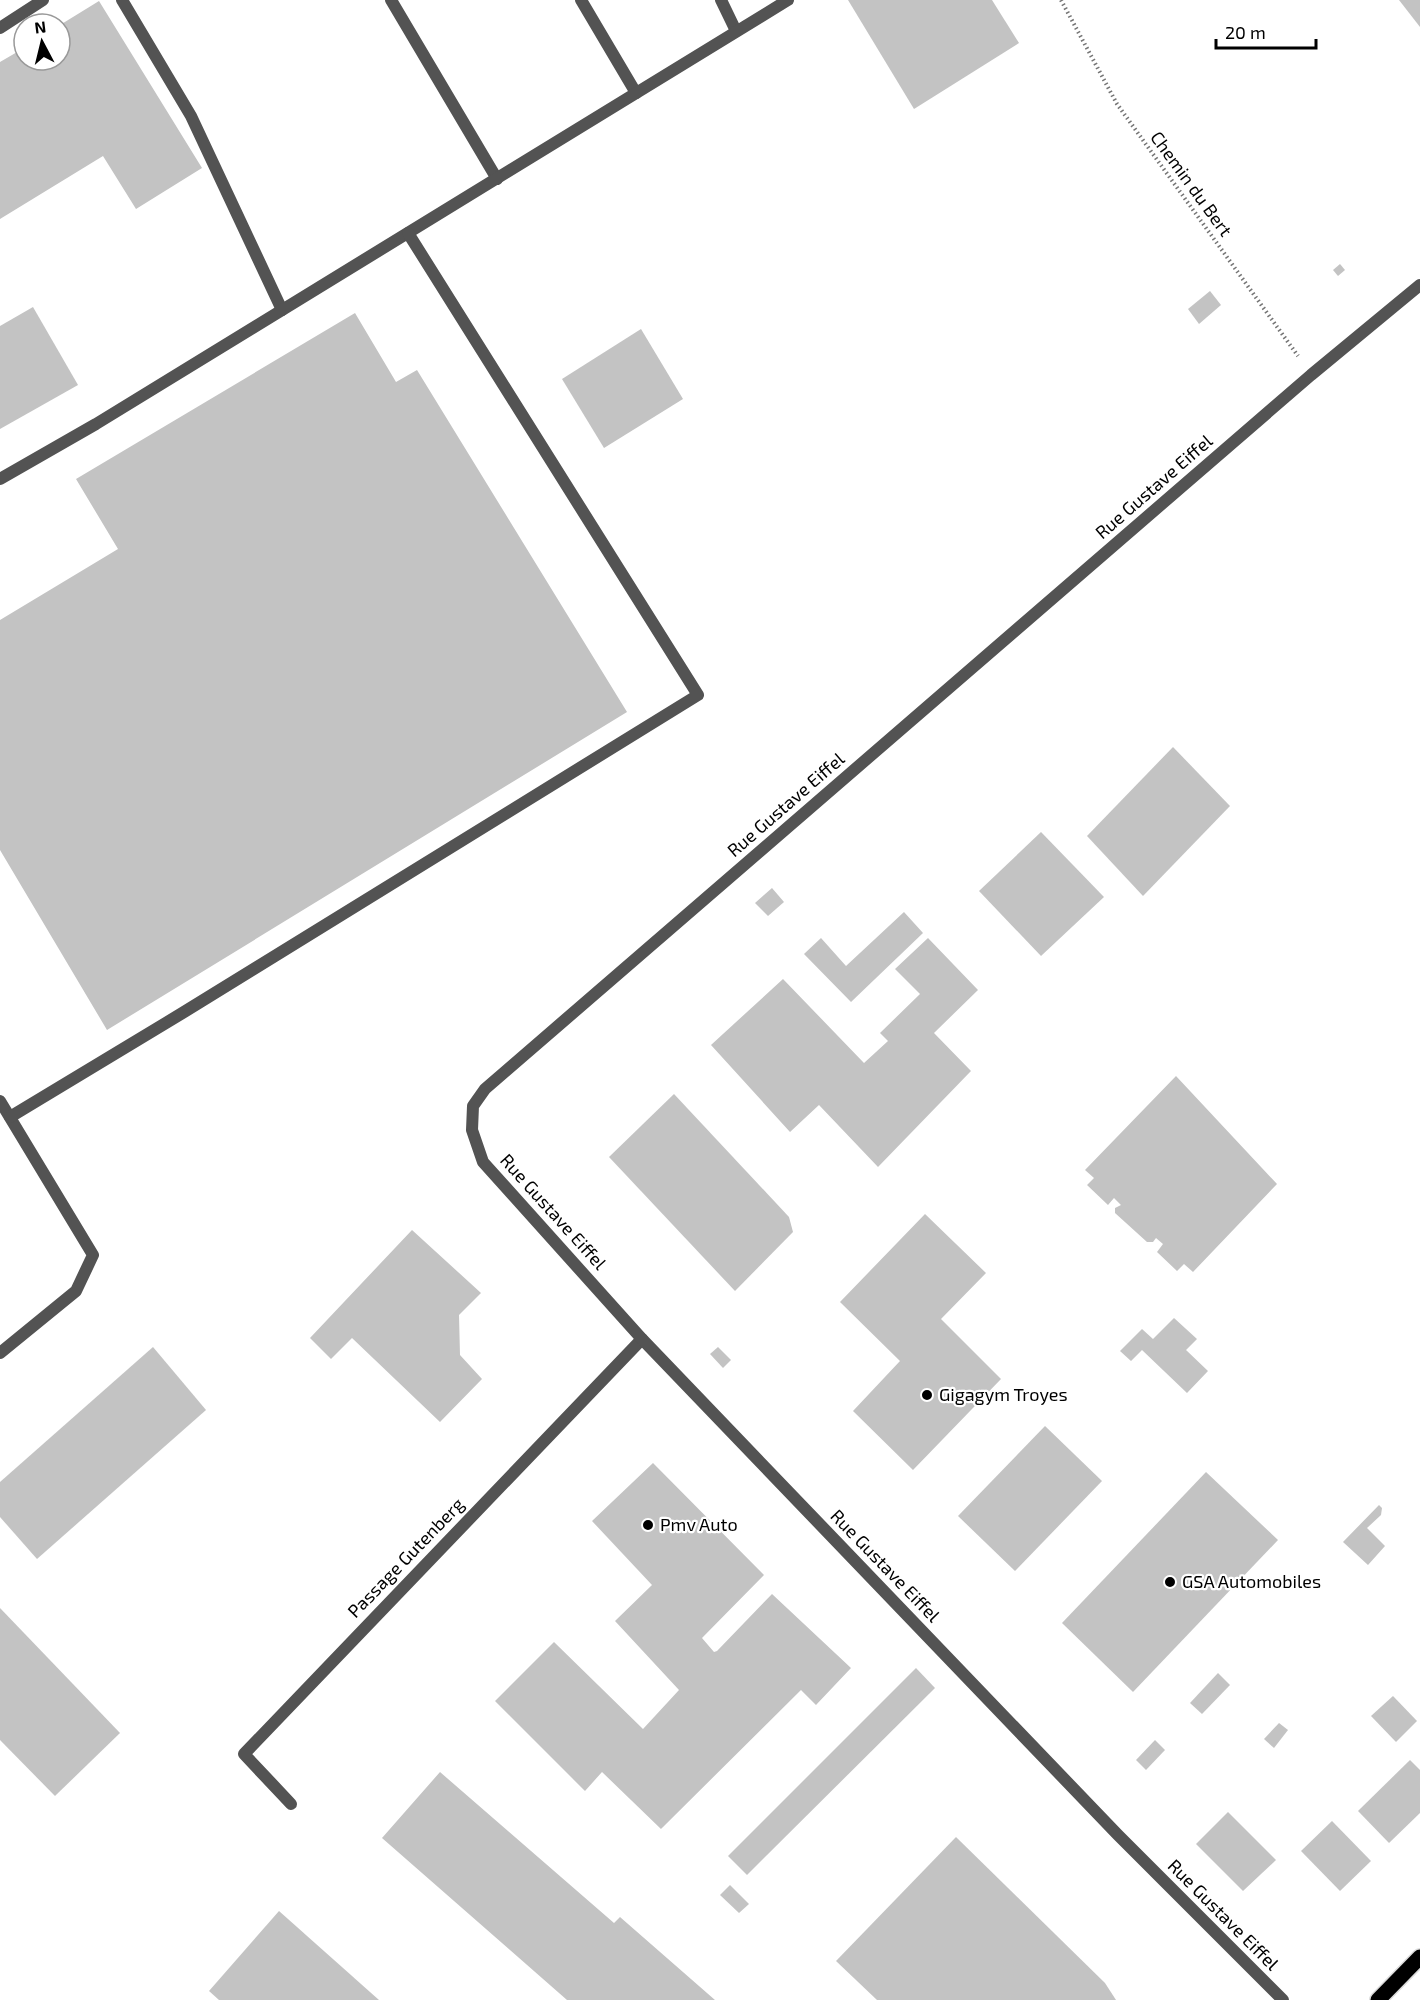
<svg xmlns="http://www.w3.org/2000/svg" width="1420" height="2000" viewBox="0 0 1420 2000" font-family="'Exo 2',sans-serif">
  <style>
    .building { fill: #c3c3c3 }
    .lines { fill: none; stroke-linecap: round; stroke-linejoin: round }
    .primary-casing { stroke: #dbdbdb; stroke-width: 18 }
    .path { stroke: #757575; stroke-width: 4; stroke-dasharray: 1.5 3; stroke-linecap: butt }
    .service { stroke: #535353; stroke-width: 12 }
    .minor { stroke: #535353; stroke-width: 12 }
    .primary { stroke: #000; stroke-width: 15 }
    .poi-dot { fill: #000; stroke: #fff; stroke-width: 2 }
    .labels { text-anchor: middle; stroke-width: 4.5; stroke-linejoin: round; paint-order: stroke }
    .street-label { font-size: 18px; fill: #000; stroke: #fff }
    .poi-label { font-size: 18px; fill: #000; stroke: #fff; text-anchor: start }
  </style>
  <rect width="100%" height="100%" fill="#fff"/>
  <!-- building -->
  <g class="building">
    <polygon points="848,0 992,0 1019,43 914,109"/>
    <polygon points="1399,0 1420,0 1420,27"/>
    <polygon points="99,1 202,168 136,209 103,156 0,219 0,62 24,48 24,60 60,60 60,25"/>
    <polygon points="1340,264 1345,270 1338,276 1333,270"/>
    <polygon points="1210,291 1221,305 1199,324 1188,309"/>
    <polygon points="33,307 78,385 0,429 0,326"/>
    <polygon points="355,313 396,382 417,370 627,712 107,1030 0,850 0,620 118,549 76,479"/>
    <polygon points="641,329 683,399 604,448 562,379"/>
    <polygon points="1173,747 1230,806 1143,896 1087,836"/>
    <polygon points="1041,832 1104,897 1041,956 979,891"/>
    <polygon points="772,888 784,902 768,916 755,903"/>
    <polygon points="904,912 923,933 851,1002 804,954 821,938 846,966"/>
    <polygon points="928,938 978,990 934,1033 971,1071 878,1167 819,1105 790,1132 711,1045 783,979 864,1063 888,1041 880,1033 920,994 895,969"/>
    <polygon points="1176,1076 1277,1184 1193,1272 1184,1264 1177,1271 1157,1252 1163,1244 1156,1238 1153,1242 1147,1242 1115,1213 1115,1208 1121,1205 1114,1198 1108,1205 1087,1185 1094,1178 1085,1170"/>
    <polygon points="674,1094 789,1217 793,1232 735,1291 609,1157"/>
    <polygon points="925,1214 986,1273 941,1319 1001,1379 913,1470 853,1411 900,1361 840,1302"/>
    <polygon points="412,1230 481,1293 459,1315 460,1355 482,1379 440,1422 352,1338 331,1359 310,1338"/>
    <polygon points="1174,1318 1197,1339 1186,1350 1208,1371 1187,1393 1142,1350 1131,1361 1120,1351 1142,1329 1153,1339"/>
    <polygon points="153,1347 206,1410 37,1559 0,1517 0,1482"/>
    <polygon points="718,1347 731,1360 723,1368 710,1354"/>
    <polygon points="1045,1426 1102,1481 1015,1571 958,1516"/>
    <polygon points="653,1463 764,1575 702,1638 714,1652 717,1651 772,1594 851,1668 816,1705 801,1690 661,1829 602,1772 585,1791 495,1701 554,1642 643,1729 679,1690 615,1621 652,1585 592,1521"/>
    <polygon points="1206,1472 1278,1540 1133,1692 1062,1623"/>
    <polygon points="1379,1505 1382,1508 1381,1515 1367,1528 1385,1546 1368,1565 1343,1542"/>
    <polygon points="0,1608 120,1733 55,1796 0,1740"/>
    <polygon points="916,1668 935,1688 747,1875 728,1856"/>
    <polygon points="1218,1673 1230,1685 1202,1714 1190,1703"/>
    <polygon points="1393,1696 1417,1721 1396,1742 1371,1716"/>
    <polygon points="1279,1723 1288,1730 1274,1748 1264,1739"/>
    <polygon points="1155,1740 1165,1750 1146,1770 1136,1760"/>
    <polygon points="1410,1760 1420,1770 1420,1813 1389,1843 1358,1811"/>
    <polygon points="440,1772 614,1923 620,1917 715,2000 567,2000 382,1838"/>
    <polygon points="1228,1812 1276,1860 1243,1891 1196,1844"/>
    <polygon points="1332,1821 1371,1861 1340,1891 1301,1851"/>
    <polygon points="956,1837 1105,1983 1116,2000 877,2000 836,1961"/>
    <polygon points="730,1885 749,1904 739,1913 720,1895"/>
    <polygon points="279,1911 379,2000 219,2000 209,1991"/>
  </g>
  <g class="lines">
    <!-- primary casing -->
    <g class="primary-casing">
      <polyline id="primary" points="1378,2000 1420,1957"/>
    </g>
    <!-- path -->
    <polyline class="path" points="1061,0 1117,104 1298,356"/>
    <!-- service -->
    <g class="service">
      <polyline points="122,0 191,116 282,310"/>
      <polyline points="391,0 497,179"/>
      <polyline points="581,0 636,93"/>
      <polyline points="721,0 736,31"/>
      <polyline points="0,28 43,0"/>
      <polyline points="0,479 96,424 788,0"/>
      <polyline points="0,1101 93,1255 76,1291 0,1353"/>
      <polyline points="10,1117 184,1012 698,695 408,233"/>
    </g>
    <!-- minor -->
    <g class="minor">
      <polyline points="291,1804 244,1754 642,1339"/>
      <polyline points="1283,2000 1118,1835 642,1339 483,1162 472,1130 473,1106 485,1089 1311,375 1420,285"/>
    </g>
    <!-- primary -->
    <use href="#primary" class="primary"/>
  </g>
  <!-- markers -->
  <g class="poi-dot">
    <circle cx="927" cy="1395" r="6"/>
    <circle cx="648" cy="1525" r="6"/>
    <circle cx="1170" cy="1582" r="6"/>
  </g>
  <g class="labels">
    <!-- street labels -->
    <g class="street-label">
      <text transform="translate(1191 184) rotate(54)" y="6">Chemin du Bert</text>
      <text transform="translate(1154 487) rotate(-41)" y="6">Rue Gustave Eiffel</text>
      <text transform="translate(786 805) rotate(-41)" y="6">Rue Gustave Eiffel</text>
      <text transform="translate(553 1212) rotate(48)" y="6">Rue Gustave Eiffel</text>
      <text transform="translate(406 1558) rotate(-46)" y="6">Passage Gutenberg</text>
      <text transform="translate(885 1566) rotate(46)" y="6">Rue Gustave Eiffel</text>
      <text transform="translate(1223 1915) rotate(45)" y="6">Rue Gustave Eiffel</text>
    </g>
    <!-- poi labels -->
    <g class="poi-label">
      <text x="939" y="1401">Gigagym Troyes</text>
      <text x="660" y="1531">Pmv Auto</text>
      <text x="1182" y="1588">GSA Automobiles</text>
    </g>
  </g>
  <!-- north arrow -->
  <g transform="translate(42 42) rotate(353)"><circle r="28" fill="#ffffff" stroke="#999999" stroke-width="1.5"/>
  <path d="M0-4.5L10 22L0 15L-10 22Z" fill="#000000"/>
  <text y="-9" font-size="16" font-weight="bold" text-anchor="middle" fill="#000000">N</text>
  </g>
  <!-- scale -->
  <path d="M1216 39v9h100v-9" fill="none" stroke="#000000" stroke-width="3"/>
  <text x="1225" y="39" font-size="18" fill="#000000" stroke="#ffffff" stroke-width="4.5" paint-order="stroke">20 m</text>
</svg>
